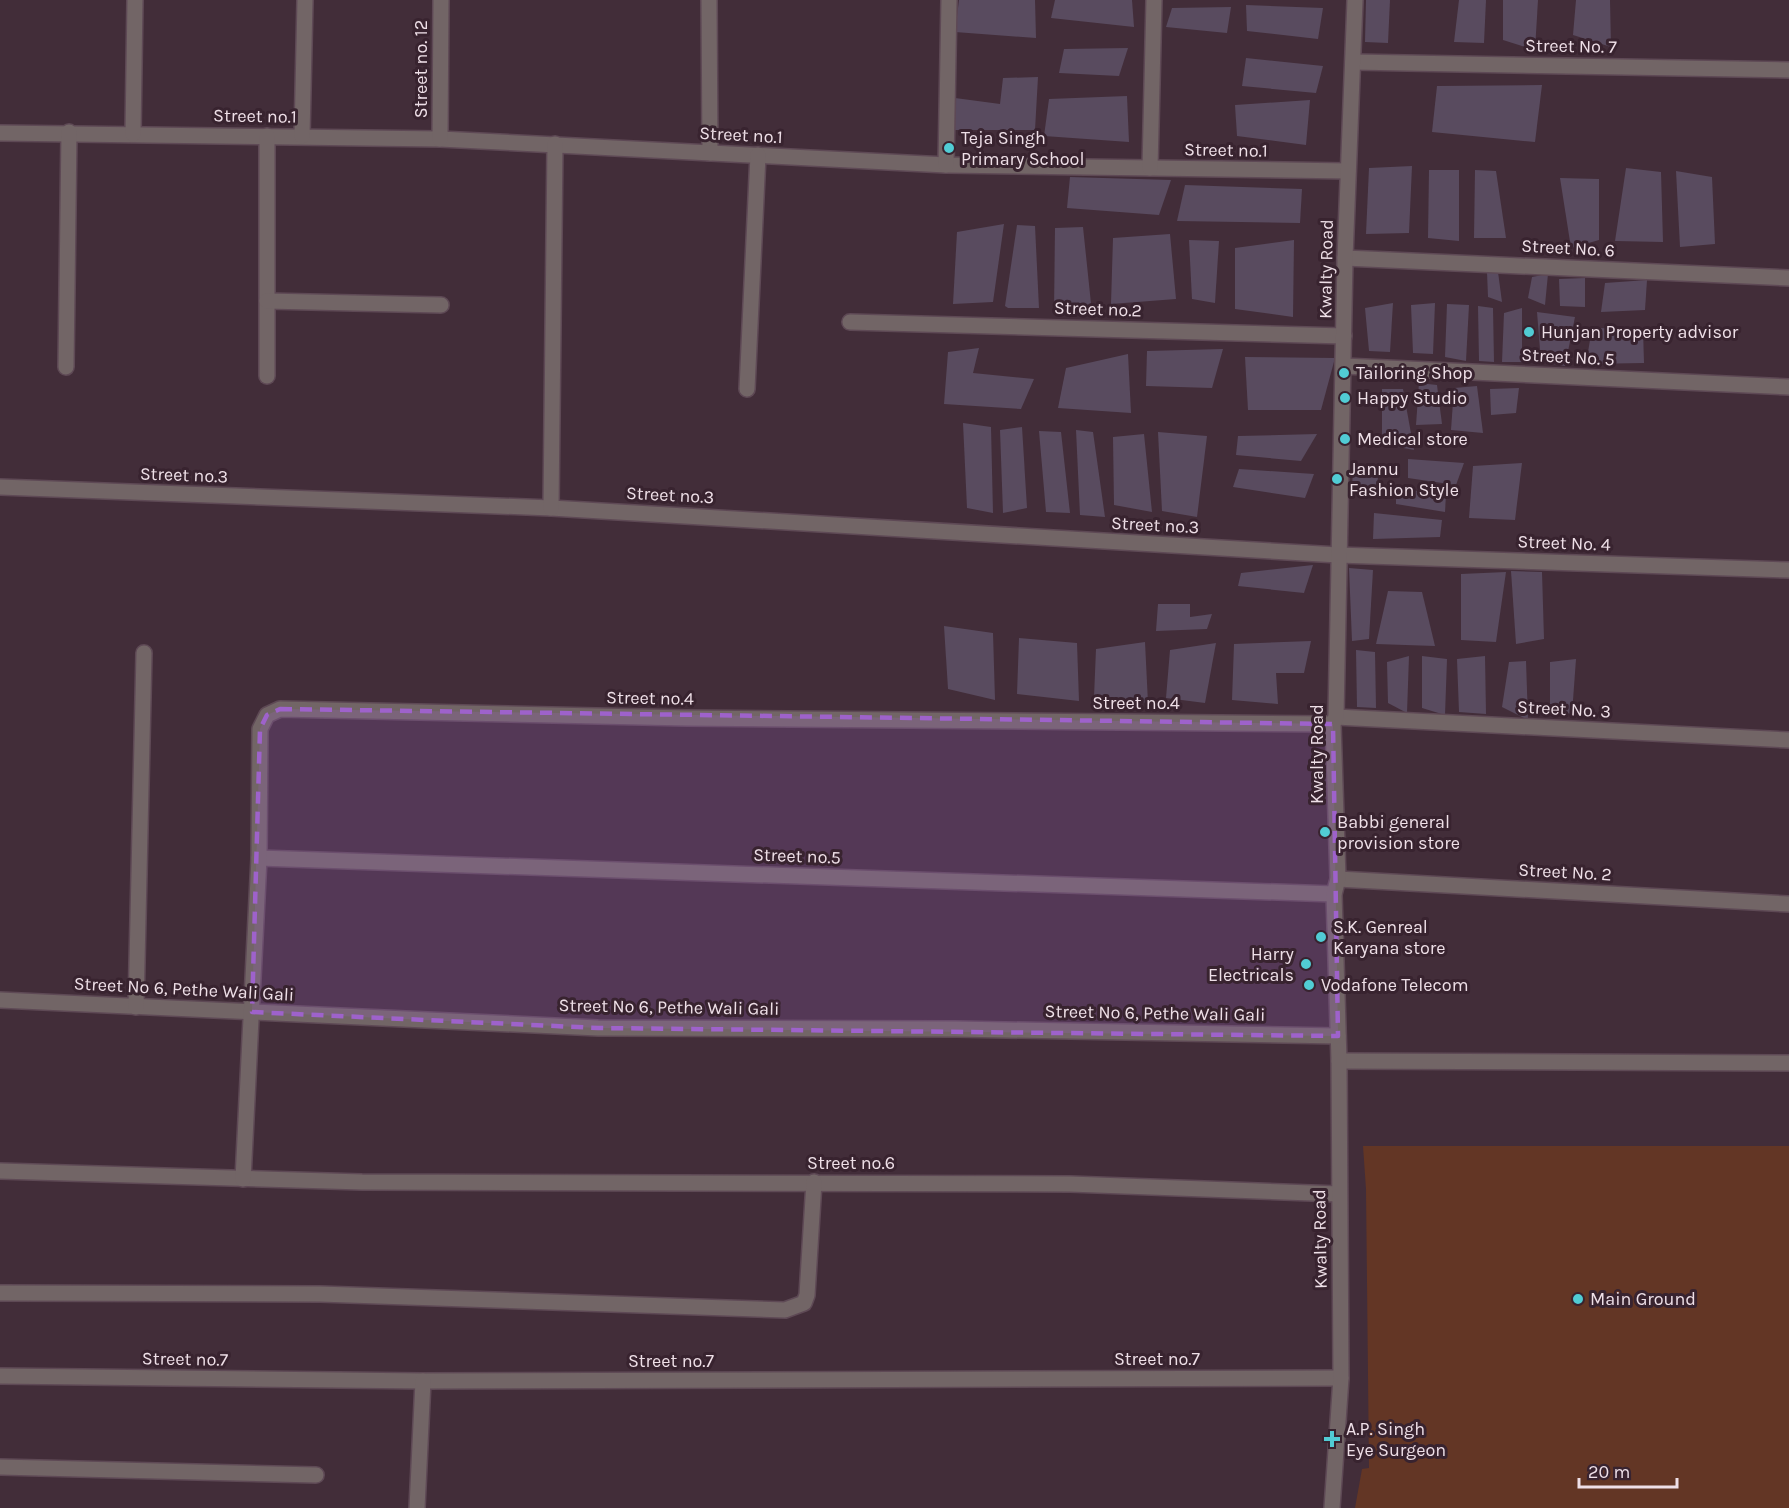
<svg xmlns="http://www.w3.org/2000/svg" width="1789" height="1508" viewBox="0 0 1789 1508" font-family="Karla,sans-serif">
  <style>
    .green { fill: #633625 }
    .building { fill: #594b5f }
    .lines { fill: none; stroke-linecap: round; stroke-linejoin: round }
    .street-casing { stroke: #5e4955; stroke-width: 18 }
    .street { stroke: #726566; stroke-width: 15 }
    .marked { fill: #9e62cb; fill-opacity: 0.2; stroke: #9e62cb; stroke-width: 4.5; stroke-dasharray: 12 8; stroke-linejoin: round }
    .poi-dot { fill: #51ccd4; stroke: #38232f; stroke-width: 2 }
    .labels { text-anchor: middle; stroke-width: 6; stroke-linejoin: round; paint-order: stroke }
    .street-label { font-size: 18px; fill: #eedfe7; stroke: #38232f }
    .poi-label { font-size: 18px; fill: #eedfe7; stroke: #38232f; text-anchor: start }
  </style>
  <rect width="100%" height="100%" fill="#422d39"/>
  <!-- green -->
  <polygon class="green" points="1363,1146 1789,1146 1789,1508 1355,1508 1362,1469 1369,1468 1366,1189"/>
  <!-- building -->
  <g class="building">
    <polygon points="959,0 1035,0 1036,38 955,32"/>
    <polygon points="1055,0 1132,0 1134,27 1051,18"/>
    <polygon points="1366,0 1390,0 1388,43 1365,42"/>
    <polygon points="1459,0 1486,0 1484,43 1454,42"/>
    <polygon points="1503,0 1538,0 1535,50 1503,40"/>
    <polygon points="1576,0 1610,0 1611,47 1573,35"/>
    <polygon points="1246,5 1323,8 1318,39 1247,31"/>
    <polygon points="1231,7 1227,33 1166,27 1172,8"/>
    <polygon points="1128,48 1119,76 1059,73 1064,49"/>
    <polygon points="1246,58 1323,66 1316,93 1242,86"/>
    <polygon points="1038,77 1035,130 952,130 955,98 1000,104 1003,78"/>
    <polygon points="1542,85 1535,142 1432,132 1437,86"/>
    <polygon points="1127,96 1129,142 1044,136 1049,99"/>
    <polygon points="1310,100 1306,145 1237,136 1235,105"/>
    <polygon points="1412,166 1409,233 1366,234 1369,168"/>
    <polygon points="1626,168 1661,172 1663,242 1615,241"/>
    <polygon points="1429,170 1459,170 1459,241 1428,238"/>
    <polygon points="1475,170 1496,171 1506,238 1474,238"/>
    <polygon points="1676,171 1712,177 1715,244 1680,247"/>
    <polygon points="1070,177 1171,180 1159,215 1067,208"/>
    <polygon points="1560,178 1599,179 1599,240 1571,248"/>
    <polygon points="1185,185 1302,189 1300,223 1177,221"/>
    <polygon points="1004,224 993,302 953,304 957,232"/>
    <polygon points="1017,225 1035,226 1039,308 1008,308 1005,306"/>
    <polygon points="1083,227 1092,313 1054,312 1055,228"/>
    <polygon points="1170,234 1176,299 1111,304 1113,238"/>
    <polygon points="1189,240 1219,241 1215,303 1192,299"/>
    <polygon points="1294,240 1293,317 1235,309 1235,248"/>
    <polygon points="1487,272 1498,272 1502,302 1488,297"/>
    <polygon points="1548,274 1545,305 1528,298 1532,277"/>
    <polygon points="1585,278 1585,307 1560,306 1559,279"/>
    <polygon points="1647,280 1645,310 1601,312 1605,283"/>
    <polygon points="1393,303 1390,352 1369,351 1365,308"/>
    <polygon points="1435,303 1433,354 1413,353 1411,305"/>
    <polygon points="1447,304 1469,305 1466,361 1445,357"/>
    <polygon points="1478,306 1493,308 1494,362 1479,361"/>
    <polygon points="1522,308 1522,362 1502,362 1504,313"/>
    <polygon points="1537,312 1575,317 1565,366 1541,362"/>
    <polygon points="1592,328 1643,329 1644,363 1586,364"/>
    <polygon points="979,348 973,373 1034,379 1021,409 944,404 948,352"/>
    <polygon points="1223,349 1212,388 1146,386 1147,351"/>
    <polygon points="1128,354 1131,413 1058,408 1066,368"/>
    <polygon points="1245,357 1335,358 1321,410 1248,410"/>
    <polygon points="1419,383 1437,385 1442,424 1416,425"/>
    <polygon points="1477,386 1483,433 1451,430 1454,388"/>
    <polygon points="1519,388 1516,413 1491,415 1490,389"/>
    <polygon points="1382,389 1403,389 1414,450 1382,444"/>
    <polygon points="963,423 991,427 993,513 967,508"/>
    <polygon points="1022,427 1027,508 1003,513 1000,430"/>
    <polygon points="1076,430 1093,432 1105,517 1080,515"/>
    <polygon points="1039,431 1061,432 1070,513 1046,512"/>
    <polygon points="1158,432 1207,436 1197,517 1162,511"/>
    <polygon points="1144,434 1152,512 1114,505 1113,437"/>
    <polygon points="1317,434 1301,461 1236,455 1238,436"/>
    <polygon points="1408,459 1464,463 1456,485 1408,478"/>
    <polygon points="1522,463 1515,520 1469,518 1473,466"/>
    <polygon points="1239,469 1314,474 1305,498 1233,487"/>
    <polygon points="1353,472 1379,472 1376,489 1352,486"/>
    <polygon points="1396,488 1446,495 1445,512 1396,504"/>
    <polygon points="1374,513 1442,520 1440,537 1373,539"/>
    <polygon points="1313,565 1304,593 1238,586 1241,573"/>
    <polygon points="1349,568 1373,570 1369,639 1352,641"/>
    <polygon points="1511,571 1542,572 1544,639 1516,644"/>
    <polygon points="1506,572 1496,642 1461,640 1461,574"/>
    <polygon points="1388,591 1422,592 1435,646 1376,644"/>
    <polygon points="1158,604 1190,604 1190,617 1212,614 1207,629 1156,631"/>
    <polygon points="944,626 993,633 995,700 948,689"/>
    <polygon points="1019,638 1077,643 1079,701 1017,694"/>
    <polygon points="1311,641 1304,673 1276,673 1278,704 1232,700 1234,644"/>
    <polygon points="1145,642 1148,703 1094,697 1096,649"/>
    <polygon points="1216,643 1205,703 1166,698 1170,650"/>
    <polygon points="1356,650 1375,652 1376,708 1357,707"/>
    <polygon points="1409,656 1407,713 1388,703 1387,662"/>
    <polygon points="1422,656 1447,659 1445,715 1422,708"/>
    <polygon points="1485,656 1486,714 1459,712 1457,659"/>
    <polygon points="1576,659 1572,714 1550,711 1550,662"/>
    <polygon points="1526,661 1528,720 1502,707 1509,662"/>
  </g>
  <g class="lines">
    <!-- street casing -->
    <g class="street-casing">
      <g id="street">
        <polyline points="709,0 710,153"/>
        <polyline points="1353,62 1789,70"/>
        <polyline points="0,133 440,139 946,165 1348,171"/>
        <polyline points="133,134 135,0"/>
        <polyline points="267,136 267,376"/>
        <polyline points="302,136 305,0"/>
        <polyline points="440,139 441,0"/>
        <polyline points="946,165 949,0"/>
        <polyline points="1150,168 1154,0"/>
        <polyline points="1345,258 1789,278"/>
        <polyline points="267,301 441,305"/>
        <polyline points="850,322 1344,336"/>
        <polyline points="1344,366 1789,387"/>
        <polyline points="66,367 69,132"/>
        <polyline points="747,389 758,155"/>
        <polyline points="0,487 551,508 1338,555 1789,570"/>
        <polyline points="551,508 555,144"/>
        <polyline points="1336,717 1789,740"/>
        <polyline points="259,858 1334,894"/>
        <polyline points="1338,879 1789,904"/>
        <polyline points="0,1000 598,1028 956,1029 1338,1036"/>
        <polyline points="136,1007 144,653"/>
        <polyline points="1339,1061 1789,1063"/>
        <polyline points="0,1171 362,1182 1070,1184 1339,1194"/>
        <polyline points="243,1179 259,858 260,729 267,715 280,709 686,718 1333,724"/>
        <polyline points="0,1293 320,1294 785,1310 804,1303 807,1295 814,1182"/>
        <polyline points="0,1376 423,1381 1341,1378"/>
        <polyline points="0,1467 316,1475"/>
        <polyline points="417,1508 423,1381"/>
        <polyline points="1332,1508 1341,1378 1339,1061 1334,894 1338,879 1333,724 1336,717 1345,258 1355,0"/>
      </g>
    </g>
    <!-- street -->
    <use href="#street" class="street"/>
  </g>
  <!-- marked area -->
  <path class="marked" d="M280,709L1333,724L1338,1036L598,1028L252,1012L260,729L267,715Z"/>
  <!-- markers -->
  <g class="poi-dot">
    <circle cx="949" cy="148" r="6"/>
    <circle cx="1529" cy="332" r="6"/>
    <circle cx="1344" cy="373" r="6"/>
    <circle cx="1345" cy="398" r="6"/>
    <circle cx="1345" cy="439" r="6"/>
    <circle cx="1337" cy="479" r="6"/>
    <circle cx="1325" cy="832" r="6"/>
    <circle cx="1321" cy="937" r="6"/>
    <circle cx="1306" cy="964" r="6"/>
    <circle cx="1309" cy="985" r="6"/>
    <circle cx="1578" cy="1299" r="6"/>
    <path d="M1329 1430h6v6h6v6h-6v6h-6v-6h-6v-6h6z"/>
  </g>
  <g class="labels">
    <!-- street labels -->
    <g class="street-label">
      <text transform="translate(1571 46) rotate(1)" y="6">Street No. 7</text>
      <text transform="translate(421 69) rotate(-90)" y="6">Street no. 12</text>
      <text transform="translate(255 116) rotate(1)" y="6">Street no.1</text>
      <text transform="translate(741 135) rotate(3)" y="6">Street no.1</text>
      <text transform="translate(1226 150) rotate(1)" y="6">Street no.1</text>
      <text transform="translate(1568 248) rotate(3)" y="6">Street No. 6</text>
      <text transform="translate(1326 269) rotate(-89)" y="6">Kwalty Road</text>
      <text transform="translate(1098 309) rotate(2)" y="6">Street no.2</text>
      <text transform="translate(1568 357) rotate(3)" y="6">Street No. 5</text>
      <text transform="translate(184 475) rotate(2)" y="6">Street no.3</text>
      <text transform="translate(670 495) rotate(3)" y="6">Street no.3</text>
      <text transform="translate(1155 525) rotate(3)" y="6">Street no.3</text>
      <text transform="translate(1564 543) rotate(2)" y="6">Street No. 4</text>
      <text transform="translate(650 698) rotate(1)" y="6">Street no.4</text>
      <text x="1136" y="709">Street no.4</text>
      <text transform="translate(1564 709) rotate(3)" y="6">Street No. 3</text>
      <text transform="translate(1317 754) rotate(-90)" y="6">Kwalty Road</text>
      <text transform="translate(797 856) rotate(2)" y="6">Street no.5</text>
      <text transform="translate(1565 872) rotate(3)" y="6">Street No. 2</text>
      <text transform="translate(184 989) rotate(3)" y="6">Street No 6, Pethe Wali Gali</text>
      <text transform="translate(669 1007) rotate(1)" y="6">Street No 6, Pethe Wali Gali</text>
      <text transform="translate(1155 1013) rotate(1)" y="6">Street No 6, Pethe Wali Gali</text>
      <text x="851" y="1169">Street no.6</text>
      <text transform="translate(1320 1239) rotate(-91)" y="6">Kwalty Road</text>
      <text transform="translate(185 1359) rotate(1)" y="6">Street no.7</text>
      <text x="1157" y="1365">Street no.7</text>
      <text x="671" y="1367">Street no.7</text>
    </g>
    <!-- poi labels -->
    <g class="poi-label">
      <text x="961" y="144">Teja Singh<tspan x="961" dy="21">Primary School</tspan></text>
      <text x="1541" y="338">Hunjan Property advisor</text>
      <text x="1356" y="379">Tailoring Shop</text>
      <text x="1357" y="404">Happy Studio</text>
      <text x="1357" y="445">Medical store</text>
      <text x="1349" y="475">Jannu<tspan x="1349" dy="21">Fashion Style</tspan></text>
      <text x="1337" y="828">Babbi general<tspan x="1337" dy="21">provision store</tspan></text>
      <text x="1333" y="933">S.K. Genreal<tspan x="1333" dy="21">Karyana store</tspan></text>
      <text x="1294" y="960" text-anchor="end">Harry<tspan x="1294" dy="21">Electricals</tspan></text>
      <text x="1321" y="991">Vodafone Telecom</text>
      <text x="1590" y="1305">Main Ground</text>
      <text x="1346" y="1435">A.P. Singh<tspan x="1346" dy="21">Eye Surgeon</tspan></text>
    </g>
  </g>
  <!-- scale -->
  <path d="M1579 1478v9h98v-9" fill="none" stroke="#eedfe7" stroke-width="3"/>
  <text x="1588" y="1478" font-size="18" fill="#eedfe7" stroke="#38232f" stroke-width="4.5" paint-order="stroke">20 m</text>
</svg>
